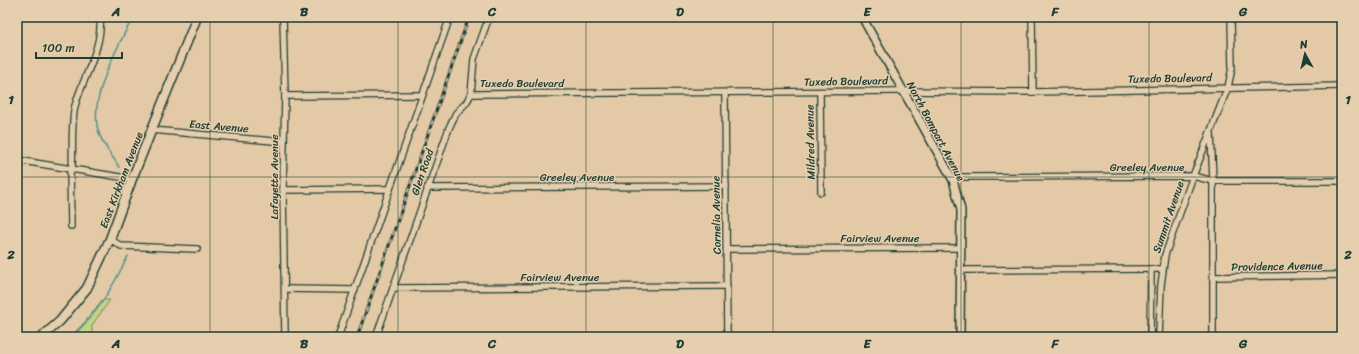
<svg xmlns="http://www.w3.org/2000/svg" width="1359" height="354" viewBox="0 0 1359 354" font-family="Sriracha,sans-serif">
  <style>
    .green { fill: #c4d285; stroke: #72885c }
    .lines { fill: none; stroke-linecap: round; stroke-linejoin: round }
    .stream { stroke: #549091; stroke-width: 1.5 }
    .minor-casing { stroke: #1f3d34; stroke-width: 8 }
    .tertiary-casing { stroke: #1f3d34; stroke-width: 10 }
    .secondary-casing { stroke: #1f3d34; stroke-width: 11 }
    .minor { stroke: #e5cfae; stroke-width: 5.5 }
    .tertiary { stroke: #e5cfae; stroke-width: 7 }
    .secondary { stroke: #e5cfae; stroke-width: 8 }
    .rail-casing { stroke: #1f3d34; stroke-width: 3 }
    .rail { stroke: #e5cfae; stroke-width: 1.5; stroke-dasharray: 4.5; stroke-linecap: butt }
    .grid { fill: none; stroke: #1f3d34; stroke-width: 1; stroke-opacity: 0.55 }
    .labels { text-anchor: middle; stroke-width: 3; stroke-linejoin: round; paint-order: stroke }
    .street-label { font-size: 11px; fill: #1f3d34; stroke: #e5cfae }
    .neatline { fill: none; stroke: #1f3d34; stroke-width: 1.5 }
    .grid-label { font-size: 13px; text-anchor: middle; font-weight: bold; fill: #1f3d34 }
  </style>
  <rect width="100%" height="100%" fill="#e3c9a5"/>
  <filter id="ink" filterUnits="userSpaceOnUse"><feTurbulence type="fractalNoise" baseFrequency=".025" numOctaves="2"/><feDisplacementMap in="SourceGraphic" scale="8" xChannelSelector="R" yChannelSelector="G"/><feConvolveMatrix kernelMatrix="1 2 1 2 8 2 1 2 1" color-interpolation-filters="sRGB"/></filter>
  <g filter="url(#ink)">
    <!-- green -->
    <polygon class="green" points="102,300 110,300 92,325 92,337 70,337 86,321"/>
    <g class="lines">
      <!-- stream -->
      <g class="stream">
        <path d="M119,167C112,155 101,143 98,130C89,97 118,46 133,17"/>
        <path d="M71,337C98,313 112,288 128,256"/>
      </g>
      <!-- minor casing -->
      <g class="minor-casing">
        <g id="minor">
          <polyline points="283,17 285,96 283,190 285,337"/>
          <polyline points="1032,17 1033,92"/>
          <polyline points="820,92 821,192"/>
          <polyline points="725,93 727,337"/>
          <polyline points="471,94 902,91 1033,92 1342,86"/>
          <polyline points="285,96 422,95"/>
          <polyline points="152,130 284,142"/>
          <polyline points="1211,133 1213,181 1213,337"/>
          <polyline points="17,160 132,179"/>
          <polyline points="70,168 71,226"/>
          <path d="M72,168C73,150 71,122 75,106C83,77 103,48 100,17"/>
          <polyline points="953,180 959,177 1193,176 1213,181 1342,181"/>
          <polyline points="427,188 726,186"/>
          <polyline points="283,190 390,189"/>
          <polyline points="110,239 121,246 197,249"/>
          <polyline points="727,249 960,248"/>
          <polyline points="961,270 1162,269"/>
          <polyline points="1212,277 1342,275"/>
          <polyline points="393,288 727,286"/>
          <polyline points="285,289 355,290"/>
          <polyline points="338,337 450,17"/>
          <polyline points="376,337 449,128 456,113 466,103 471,94 474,59 489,17"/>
          <polyline points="1150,337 1151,269"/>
          <polyline points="1159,337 1161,285 1165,255 1193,176 1228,87 1232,68 1231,17"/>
        </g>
      </g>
      <!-- tertiary casing -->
      <g class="tertiary-casing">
        <polyline id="tertiary" points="862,17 953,180 961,210 960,337"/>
      </g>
      <!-- secondary casing -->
      <g class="secondary-casing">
        <polyline id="secondary" points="42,337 60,321 87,288 110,239 132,179 197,17"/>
      </g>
      <!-- minor -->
      <use href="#minor" class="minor"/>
      <!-- tertiary -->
      <use href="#tertiary" class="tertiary"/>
      <!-- secondary -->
      <use href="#secondary" class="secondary"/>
      <!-- rail casing -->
      <g class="rail-casing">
        <polyline id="rail" points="357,337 469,17"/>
      </g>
      <!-- rail -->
      <use href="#rail" class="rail"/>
    </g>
  </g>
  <!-- grid -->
  <path class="grid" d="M210,17V337M398,17V337M586,17V337M773,17V337M961,17V337M1149,17V337M17,177H1342"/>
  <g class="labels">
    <!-- street labels -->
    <g class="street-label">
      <text transform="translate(1170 78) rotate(-1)" y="4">Tuxedo Boulevard</text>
      <text transform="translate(846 81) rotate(-1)" y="4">Tuxedo Boulevard</text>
      <text x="522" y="87">Tuxedo Boulevard</text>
      <text transform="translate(219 126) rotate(5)" y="4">East Avenue</text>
      <text transform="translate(936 131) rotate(62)" y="4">North Bompart Avenue</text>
      <text transform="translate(810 142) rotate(-91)" y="4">Mildred Avenue</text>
      <text x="1147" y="171">Greeley Avenue</text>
      <text transform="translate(422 172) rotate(-71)" y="4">Glen Road</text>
      <text transform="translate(274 177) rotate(-90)" y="4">Lafayette Avenue</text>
      <text x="577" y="181">Greeley Avenue</text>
      <text transform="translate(121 180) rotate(-69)" y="4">East Kirkham Avenue</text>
      <text transform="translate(716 215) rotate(-91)" y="4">Cornelia Avenue</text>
      <text transform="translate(1168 217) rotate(-71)" y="4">Summit Avenue</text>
      <text x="880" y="242">Fairview Avenue</text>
      <text transform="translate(1277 266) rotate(-1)" y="4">Providence Avenue</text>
      <text x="560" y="281">Fairview Avenue</text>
    </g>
  </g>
  <!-- margin -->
  <rect width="1359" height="354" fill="none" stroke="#e5cfae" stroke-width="44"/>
  <!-- north arrow -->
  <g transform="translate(1305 54) rotate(352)" stroke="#e5cfae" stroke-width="3" paint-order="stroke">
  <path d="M0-3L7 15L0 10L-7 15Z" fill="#1f3d34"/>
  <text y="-6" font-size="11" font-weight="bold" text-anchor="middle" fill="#1f3d34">N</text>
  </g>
  <!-- scale -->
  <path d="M36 52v6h86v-6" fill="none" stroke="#1f3d34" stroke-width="2"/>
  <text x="42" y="52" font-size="12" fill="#1f3d34" stroke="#e5cfae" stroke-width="3" paint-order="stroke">100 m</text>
  <rect x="22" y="22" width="1315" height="310" class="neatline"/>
  <g class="grid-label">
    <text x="116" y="16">A</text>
    <text x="304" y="16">B</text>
    <text x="492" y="16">C</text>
    <text x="680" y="16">D</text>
    <text x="867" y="16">E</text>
    <text x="1055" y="16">F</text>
    <text x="1243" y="16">G</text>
    <text x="11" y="104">1</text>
    <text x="1348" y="104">1</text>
    <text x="11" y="259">2</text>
    <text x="1348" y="259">2</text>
    <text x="116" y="348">A</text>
    <text x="304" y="348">B</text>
    <text x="492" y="348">C</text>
    <text x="680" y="348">D</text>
    <text x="867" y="348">E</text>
    <text x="1055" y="348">F</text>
    <text x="1243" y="348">G</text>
  </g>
</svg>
